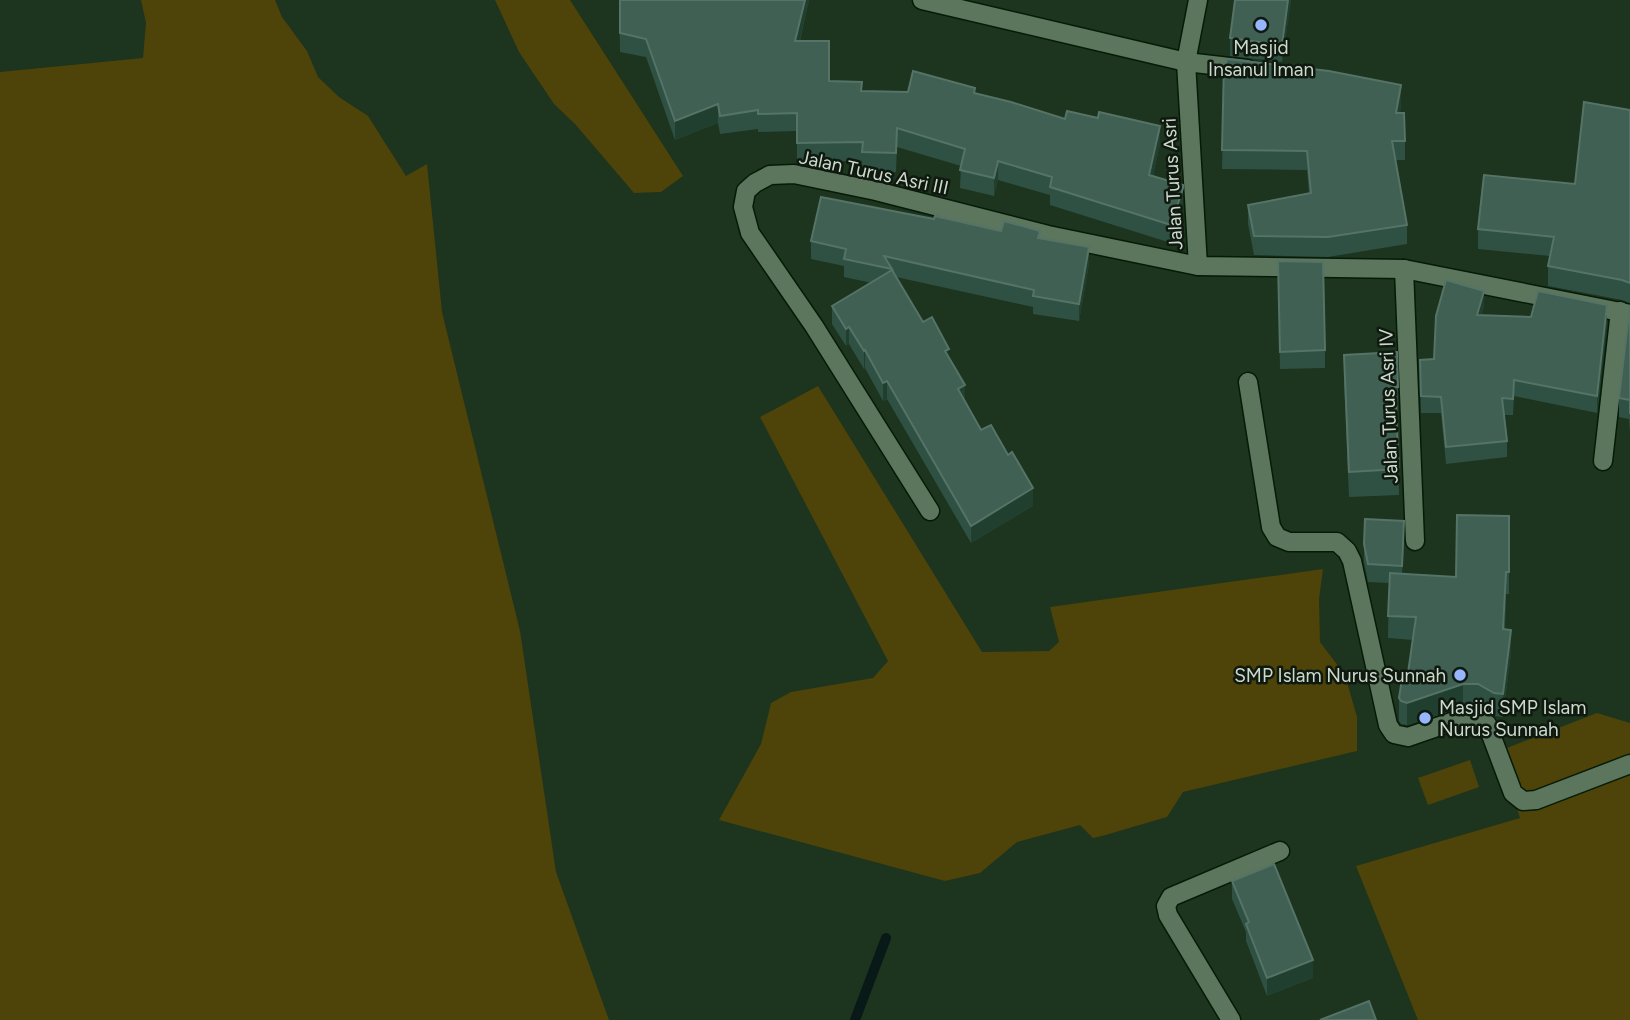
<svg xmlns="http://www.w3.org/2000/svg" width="1630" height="1020" viewBox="0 0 1630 1020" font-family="Figtree,sans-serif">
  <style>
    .grass { fill: #4e4308 }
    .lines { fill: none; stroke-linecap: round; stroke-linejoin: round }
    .stream { stroke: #091918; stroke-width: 10 }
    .street-casing { stroke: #061b07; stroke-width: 21 }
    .street { stroke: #5c765d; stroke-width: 18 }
    .wall { fill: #2e5144 }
    .shaded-wall { fill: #203f2f }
    .building { fill: #3f6053; stroke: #557366; stroke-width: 2 }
    .poi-dot { fill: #96b6fd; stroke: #0f190f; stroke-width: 2.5 }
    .labels { text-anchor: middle; stroke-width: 5; stroke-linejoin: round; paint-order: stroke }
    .poi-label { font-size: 19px; fill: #ccdacc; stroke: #0f190f }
    .street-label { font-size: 19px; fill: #ccdacc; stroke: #0f190f }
  </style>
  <rect width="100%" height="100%" fill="#1d341e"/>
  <!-- grass -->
  <g class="grass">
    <polygon points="141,0 275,0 282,17 307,51 318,77 339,97 368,116 406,176 427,164 442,312 520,631 556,872 609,1020 0,1020 0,72 143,58 146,23"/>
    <polygon points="495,0 570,0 683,176 661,192 634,193 575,124 554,104 519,52"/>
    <polygon points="818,386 982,652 1049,651 1059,642 1050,607 1323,569 1319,599 1320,642 1345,675 1357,717 1357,751 1183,792 1167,817 1102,836 1093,838 1080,825 1017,842 980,873 945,881 719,820 761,744 771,703 791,692 873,678 888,661 760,417"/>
    <polygon points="1597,713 1630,723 1630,1020 1418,1020 1356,866 1520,818 1499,751"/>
    <polygon points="1470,760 1479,787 1428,805 1418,778"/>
  </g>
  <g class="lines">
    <!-- stream -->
    <polyline class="stream" points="855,1020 886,938"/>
    <!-- street casing -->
    <g class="street-casing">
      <g id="street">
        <polyline points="922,0 1186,62 1247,69"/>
        <polyline points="1198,0 1186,62 1198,266 1404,269 1630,314"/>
        <polyline points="1404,269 1415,541"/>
        <polyline points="1248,382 1271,527 1277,537 1289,542 1337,542 1347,551 1352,561 1388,725 1394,734 1408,737 1463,718 1477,718 1487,724 1513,793 1523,801 1536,800 1630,764"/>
        <polyline points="1603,461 1620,311"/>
        <polyline points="930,511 814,326 750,233 743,207 746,191 755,183 770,175 794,174 876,191 1048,235 1198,266"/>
        <polyline points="1231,1020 1168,915 1166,906 1171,897 1280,851"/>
      </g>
    </g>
    <!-- street -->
    <use href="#street" class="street"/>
  </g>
  <!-- wall -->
  <g class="wall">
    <polygon points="619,0 809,0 800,41 829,81 862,91 975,94 1160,144 1153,176 1183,207 1171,243 1050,205 1050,195 998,180 994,196 960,188 961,166 897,147 896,172 862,171 862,161 797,161 797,131 758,132 758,129 720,134 718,123 675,140 646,57 620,52"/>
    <polygon points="1291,0 1282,62 1230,56 1230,38"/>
    <polygon points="1224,63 1401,104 1400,113 1405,141 1405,160 1395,160 1407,225 1407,244 1328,257 1254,255 1248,224 1248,205 1309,194 1307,170 1222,169"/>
    <polygon points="1630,110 1630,303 1622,300 1548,286 1548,266 1550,256 1478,249 1478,229 1575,184"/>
    <polygon points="934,219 1040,238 1089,264 1079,321 1033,314 1033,307 896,277 923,322 949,358 965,402 981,430 1033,506 971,543 887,399 883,401 865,368 864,369 849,344 846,346 832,324 832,306 872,283 844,277 844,266 811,259 811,241"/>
    <polygon points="1278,261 1325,350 1325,368 1280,369"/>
    <polygon points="1630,305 1630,434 1629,419 1619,417 1619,398"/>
    <polygon points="1484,307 1481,315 1607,321 1597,413 1514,396 1513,415 1504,415 1507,441 1507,457 1446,464 1441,413 1421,413 1420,360 1434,359"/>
    <polygon points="1344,355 1398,387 1398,412 1397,412 1399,495 1349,497 1344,380"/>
    <polygon points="1509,516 1509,594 1506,594 1505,629 1511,652 1503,717 1494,716 1478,707 1463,707 1407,725 1401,724 1399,721 1399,698 1407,680 1413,640 1388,638 1389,583 1368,582 1364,562 1364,544 1404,539 1402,574 1456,577"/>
    <polygon points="1232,881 1313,978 1267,996 1246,941 1246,932 1232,899"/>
  </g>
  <!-- shaded-wall -->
  <g class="shaded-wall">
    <polygon points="805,0 809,0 795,60 795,41"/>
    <polygon points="1288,0 1291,0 1282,62 1282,45"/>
    <polygon points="1401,85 1401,104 1396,132 1396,113"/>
    <polygon points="718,104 718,123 675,140 675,121"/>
    <polygon points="1160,126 1160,144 1149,193 1149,175"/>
    <polygon points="998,161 998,180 994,196 994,178"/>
    <polygon points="1183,188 1183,207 1171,243 1171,225"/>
    <polygon points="1089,247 1089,264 1079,321 1079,304"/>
    <polygon points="1484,291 1484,307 1477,332 1477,315"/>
    <polygon points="1607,305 1607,321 1597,413 1597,396"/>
    <polygon points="849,327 849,344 846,346 846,329"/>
    <polygon points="865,350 865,368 864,369 864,351"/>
    <polygon points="887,381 887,399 883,401 883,383"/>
    <polygon points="965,385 965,402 958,389"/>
    <polygon points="1033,488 1033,506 971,543 971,526"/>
    <polygon points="1506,572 1506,594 1503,651 1503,629"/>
    <polygon points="1511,630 1511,652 1503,717 1503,694"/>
    <polygon points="1463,684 1463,707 1407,725 1407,703"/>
    <polygon points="1313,960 1313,978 1267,996 1267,978"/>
  </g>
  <!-- building -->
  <g class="building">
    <polygon points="620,0 805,0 795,41 829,41 829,81 862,82 861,91 908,92 913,71 975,88 974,93 1011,102 1065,119 1067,111 1098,118 1099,112 1160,126 1149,175 1183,185 1183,188 1171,225 1050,187 1052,177 998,161 994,178 960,170 965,149 897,128 896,153 862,152 863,142 797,143 797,113 758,114 758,110 720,116 718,104 675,121 646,39 620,33"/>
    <polygon points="1235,0 1288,0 1282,45 1230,38"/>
    <polygon points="1227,59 1329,71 1401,85 1396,113 1404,113 1405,141 1392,141 1407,225 1328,237 1254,236 1248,205 1311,193 1307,151 1222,150 1224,63 1226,63"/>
    <polygon points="1584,102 1630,110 1630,283 1622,280 1548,266 1554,237 1478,229 1484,175 1575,184"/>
    <polygon points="821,197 934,219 935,216 1001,231 1004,221 1040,231 1038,238 1089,247 1079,304 1033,296 1034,290 884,256 892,269 844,259 846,249 811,241"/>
    <polygon points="1278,261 1323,262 1325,350 1280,352"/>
    <polygon points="892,270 923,322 932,317 949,349 945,351 965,385 958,389 981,430 991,425 1008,455 1012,452 1033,488 971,526 887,381 883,383 865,350 864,351 849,327 846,329 832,306"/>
    <polygon points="1446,280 1484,291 1477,315 1531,317 1538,291 1607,305 1597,396 1514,380 1513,399 1502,398 1507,441 1446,447 1441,397 1421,396 1420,360 1434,359 1436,316"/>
    <polygon points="1630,305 1630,414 1630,400 1619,398"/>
    <polygon points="1397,352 1398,387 1395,387 1399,469 1349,472 1344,355"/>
    <polygon points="1457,515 1509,516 1509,572 1506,572 1503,629 1511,630 1503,694 1494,693 1478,684 1463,684 1407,703 1401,701 1399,698 1402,679 1407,680 1416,617 1388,616 1390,573 1456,577"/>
    <polygon points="1365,519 1404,521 1402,566 1368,564 1364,544"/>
    <polygon points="1274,864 1313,960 1267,978 1246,924 1249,922 1232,881"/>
    <polygon points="1369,1001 1376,1020 1320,1020"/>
  </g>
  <!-- markers -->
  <g class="poi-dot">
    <circle cx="1261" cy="25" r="7"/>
    <circle cx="1460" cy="675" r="7"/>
    <circle cx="1425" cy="718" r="7"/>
  </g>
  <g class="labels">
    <!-- poi labels -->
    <g class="poi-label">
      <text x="1261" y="54">Masjid<tspan x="1261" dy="22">Insanul Iman</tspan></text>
      <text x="1446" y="682" text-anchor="end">SMP Islam Nurus Sunnah</text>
      <text x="1439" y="714" text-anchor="start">Masjid SMP Islam<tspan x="1439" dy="22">Nurus Sunnah</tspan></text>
    </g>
    <!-- street labels -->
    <g class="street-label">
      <text transform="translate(874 172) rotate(12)" y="7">Jalan Turus Asri III</text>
      <text transform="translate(1172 184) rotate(-93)" y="7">Jalan Turus Asri</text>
      <text transform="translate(1388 406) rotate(-92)" y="7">Jalan Turus Asri IV</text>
    </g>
  </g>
</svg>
